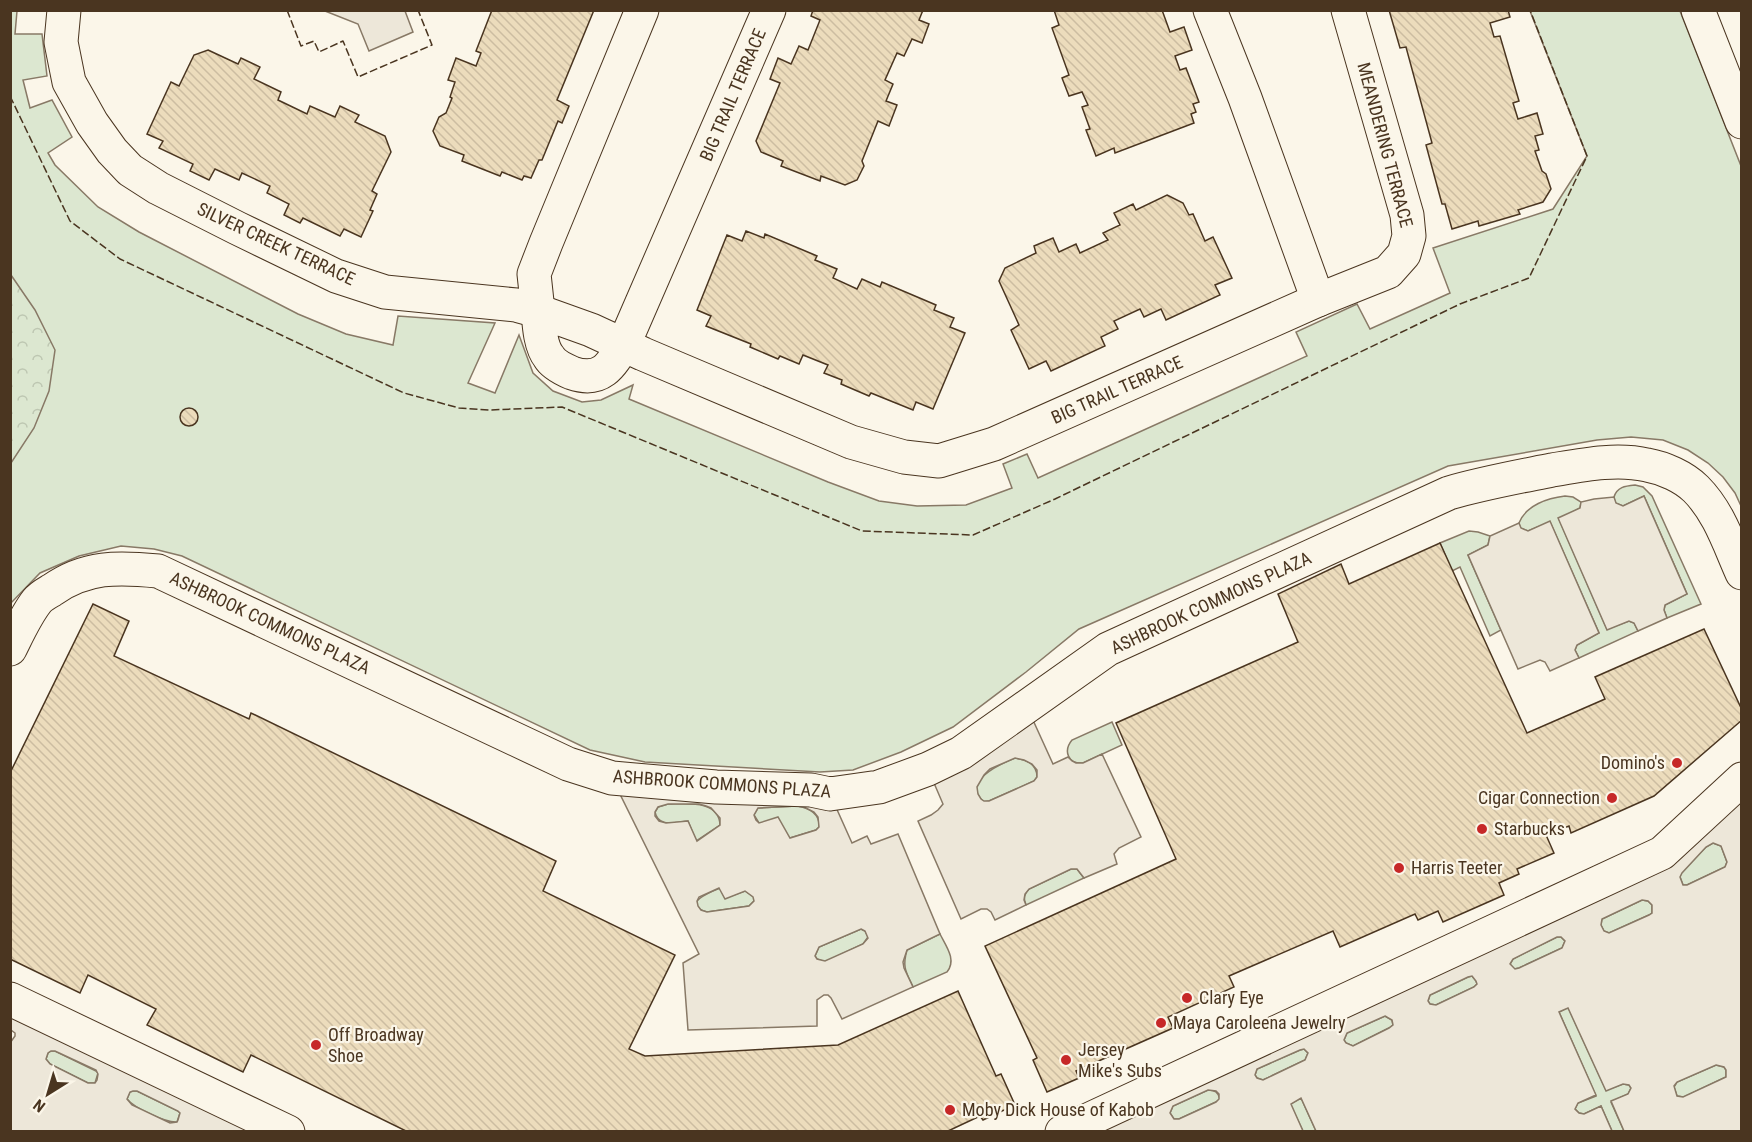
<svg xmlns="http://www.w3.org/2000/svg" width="1752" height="1142" viewBox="0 0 1752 1142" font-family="'Roboto Condensed',sans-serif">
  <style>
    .green { fill: #dce7d0; stroke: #887966; stroke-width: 1.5 }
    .forest { fill: url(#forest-crowns); stroke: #887966; stroke-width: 1.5 }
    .parking { fill: #ede7d9; stroke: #887966; stroke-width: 1.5; fill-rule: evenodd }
    .building { fill: url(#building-back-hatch); stroke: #4a3520; stroke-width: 1.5 }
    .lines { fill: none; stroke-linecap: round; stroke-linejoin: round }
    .minor-casing { stroke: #4a3520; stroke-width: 35 }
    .major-casing { stroke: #4a3520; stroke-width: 35 }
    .minor { stroke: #fbf6e9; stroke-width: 33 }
    .major { stroke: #fbf6e9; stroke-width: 33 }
    .fence { stroke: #4a3520; stroke-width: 1.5; stroke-dasharray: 8 3; stroke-linecap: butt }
    .poi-dot { fill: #c62828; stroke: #fbf6e9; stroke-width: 2 }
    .labels { text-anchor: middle; stroke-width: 4.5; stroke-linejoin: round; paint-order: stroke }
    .street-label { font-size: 18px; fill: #4a3520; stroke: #fbf6e9 }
    .poi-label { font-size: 18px; fill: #4a3520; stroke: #fbf6e9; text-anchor: start }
  </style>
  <defs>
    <pattern id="forest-crowns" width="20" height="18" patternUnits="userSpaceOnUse" patternTransform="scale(1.5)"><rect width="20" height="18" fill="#dce7d0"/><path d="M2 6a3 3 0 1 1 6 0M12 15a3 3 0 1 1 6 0" fill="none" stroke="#bec7b2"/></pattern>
    <pattern id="building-back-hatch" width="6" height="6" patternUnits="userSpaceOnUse" patternTransform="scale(1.5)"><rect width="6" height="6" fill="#ecdcbc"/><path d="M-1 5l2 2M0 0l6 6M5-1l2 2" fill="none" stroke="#ccbda1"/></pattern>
  </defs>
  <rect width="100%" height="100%" fill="#fbf6e9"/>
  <!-- green -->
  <g class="green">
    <polygon points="11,11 17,11 15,34 42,34 47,76 23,80 30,108 52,100 72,137 48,153 55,165 98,207 139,232 298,314 346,334 393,345 398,316 495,323 468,383 495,393 519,335 533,373 553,391 582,402 601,400 633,385 629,399 828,482 879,501 917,506 966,505 1012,488 1003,464 1027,454 1038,478 1307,356 1296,332 1357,304 1370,329 1450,293 1433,248 1553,209 1587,156 1530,11 1680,11 1741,166 1741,506 1735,493 1723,477 1708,463 1688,450 1663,440 1631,437 1597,440 1448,466 1079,629 1026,672 953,727 901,752 853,770 820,772 645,762 590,750 182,556 154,549 121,546 79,556 40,573 11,603"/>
    <path d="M1635,485L1643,487L1652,496L1701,604L1667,618L1664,610L1665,605L1687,594L1644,496L1623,506L1615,503L1614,497C1617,487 1625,486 1635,485Z"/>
    <path d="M1565,496L1573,497L1581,502L1580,508L1559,519L1607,629L1629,621L1634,623L1638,631L1579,658L1575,650L1577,645L1599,633L1550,522L1528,531L1520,528L1519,523C1526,505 1548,498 1565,496Z"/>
    <polygon points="1469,531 1478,532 1490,536 1488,545 1468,555 1501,630 1490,636 1460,567 1452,571 1440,543"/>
    <path d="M1112,722L1122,745L1083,763C1068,764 1063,751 1072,740Z"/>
    <path d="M1015,758C1027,760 1037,764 1037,777L1034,781L989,801L984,802C960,782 1000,764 1015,758Z"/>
    <path d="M668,804C685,804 719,799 720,825L696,841L688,821C675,822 658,828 655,812L658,807Z"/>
    <path d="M797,806C809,808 820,813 819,827L816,830L790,838L759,823L754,815L758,808Z"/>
    <polygon points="1713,843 1721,846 1727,862 1725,867 1687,885 1683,885 1680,877 1681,873 1706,847"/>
    <path d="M1071,869H1077L1084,878L1026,905C1023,898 1024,895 1029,889Z"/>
    <path d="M720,888L725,898L745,891L754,897V901L749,906L707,912C680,904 710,892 720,888Z"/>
    <polygon points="1642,900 1648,901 1652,905 1652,913 1649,915 1609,933 1604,931 1601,925 1602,919"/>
    <polygon points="861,929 865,931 868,937 863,944 825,962 817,959 815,956 819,947"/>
    <path d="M940,934C946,946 957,960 947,972L913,987C906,972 902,967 907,950Z"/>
    <polygon points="1557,937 1561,937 1565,941 1562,948 1519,968 1514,969 1510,964 1513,959"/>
    <polygon points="1472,976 1476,981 1477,984 1474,987 1436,1005 1430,1004 1428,1001 1430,995 1468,977"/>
    <polygon points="1568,1007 1606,1090 1623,1084 1629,1085 1631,1088 1628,1094 1611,1102 1624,1131 1612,1131 1601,1106 1584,1114 1579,1113 1575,1109 1578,1103 1596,1096 1559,1012"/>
    <polygon points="1385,1016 1392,1020 1393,1025 1389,1028 1353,1046 1346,1043 1344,1040 1347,1033"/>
    <polygon points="1304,1049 1308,1053 1305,1060 1263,1080 1257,1078 1255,1075 1257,1069 1300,1050"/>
    <polygon points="51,1051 55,1051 96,1071 98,1073 95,1083 88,1083 50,1064 46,1059 48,1053"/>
    <polygon points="1716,1065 1724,1067 1726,1070 1726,1077 1684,1097 1677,1096 1674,1087 1677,1082"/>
    <path d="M1208,1090C1215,1090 1218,1092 1220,1099L1216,1102L1179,1119H1174L1170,1113L1173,1106Z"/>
    <path d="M133,1091H137L178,1111L180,1113L177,1122C166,1123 134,1108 127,1099L130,1092Z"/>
    <polygon points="1301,1098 1316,1131 1303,1131 1290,1104"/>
  </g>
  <!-- forest -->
  <polygon class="forest" points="11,275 35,310 55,350 49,391 34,428 11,463"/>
  <!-- parking -->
  <g class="parking">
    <polygon points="325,11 405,11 413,32 369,51 358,24"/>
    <polygon points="1644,496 1687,594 1665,605 1664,610 1667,618 1638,631 1634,623 1629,621 1607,630 1558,518 1580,508 1581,502 1594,499 1614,497 1616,503 1623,506"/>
    <polygon points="1550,521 1599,633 1577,645 1575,650 1579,658 1550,671 1545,662 1540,660 1518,669 1468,555 1488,545 1490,536 1519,523 1521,528 1528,531"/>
    <path d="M1027,707L1053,764L1068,757L1072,761L1076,763H1083L1102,754L1141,837L1119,848L1114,854L1117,864L1084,878L1077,869H1071L1029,889L1025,894L1024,900L1026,905L995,920L991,912L987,909H981L961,919L918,821L931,815L938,810L943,804L928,769ZM1015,758L1024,760L1032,764L1037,770V777L1034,781L989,801H984L981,799L978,794L977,787L984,775L990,769Z"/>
    <path d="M612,778L830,794L852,843L867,836L871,844L898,834L940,934L907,950L903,962L904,968L913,987L842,1019L831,998L828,995H824L817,1000V1026L688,1030L683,963L699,954ZM668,804H699L706,806L711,808L720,818V825L697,841L688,821L666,823L659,821L655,816V812L658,807ZM797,806L804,807L814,812L818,817L819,827L816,830L790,838L778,817L759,823L756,820L754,815L758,808ZM719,888L725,899L745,891L753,897L754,901L749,906L707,912L701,910L698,906L697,901L699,897ZM861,929L865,931L868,938L863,944L825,961L817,959L815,956L819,947Z"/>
    <path d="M1741,779V1131H1624L1611,1101L1628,1094L1631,1088L1629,1085L1623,1084L1606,1091L1568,1008L1559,1012L1596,1095L1578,1103L1575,1109L1579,1113L1584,1114L1601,1106L1612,1131H1316L1301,1098L1291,1104L1303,1131L1078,1132L1662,853ZM1713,843L1721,846L1727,862L1725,867L1687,885H1683L1680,877L1682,873L1706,847ZM1642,900L1648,901L1652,905V913L1649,915L1609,933L1604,931L1601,925L1602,919ZM1557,937H1561L1565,941L1562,948L1519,968L1515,969L1510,964L1513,959ZM1472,976L1476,981L1477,984L1474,987L1436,1005L1430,1004L1428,1001L1430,995L1468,977ZM1385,1016L1392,1020L1393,1025L1389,1028L1353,1046L1346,1043L1344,1040L1347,1033ZM1304,1049L1308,1053L1305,1060L1263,1080L1257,1078L1255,1075L1257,1069L1300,1050ZM1716,1065L1724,1067L1726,1070V1077L1683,1097L1677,1096L1674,1086L1677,1082ZM1208,1090L1216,1091L1219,1094V1099L1216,1102L1179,1119H1174L1170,1113L1173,1106Z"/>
    <path d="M10,999L288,1131H11L10,1043L15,1036V1033L11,1030ZM51,1051H55L96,1070L98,1074L97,1080L95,1083H88L50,1064L46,1059L48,1053ZM133,1091H137L178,1111L180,1113L178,1120L177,1122L170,1123L132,1105L127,1099L130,1092Z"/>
  </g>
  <!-- building -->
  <g class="building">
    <polygon points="492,10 594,10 557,100 569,106 562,123 558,121 542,160 539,160 531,178 524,176 522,180 502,172 500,176 462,161 464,155 440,146 433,131 439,117 446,113 452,98 450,97 455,82 448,80 456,58 476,66 481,53 476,51"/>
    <polygon points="813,10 923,10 919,20 929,24 922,43 912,39 904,56 897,53 885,80 893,84 886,101 897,105 889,126 878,121 862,161 864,166 857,180 845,185 821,176 820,181 781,166 783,161 761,152 756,141 780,83 770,79 778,58 791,64 799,46 808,50 820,20 811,16"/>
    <polygon points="1054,10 1162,10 1170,32 1184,27 1192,50 1175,56 1180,70 1186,68 1199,102 1193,104 1196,112 1191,114 1194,123 1115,153 1114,148 1096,156 1086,130 1090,129 1082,107 1088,105 1082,92 1069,96 1062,78 1069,75 1052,28 1059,25"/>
    <polygon points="1389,10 1508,10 1510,17 1490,23 1494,37 1500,36 1519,101 1513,103 1518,119 1537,113 1543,134 1535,136 1539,150 1535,151 1542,171 1546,174 1551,189 1543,202 1518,210 1520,214 1479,226 1478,221 1452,229 1445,204 1442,204 1426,145 1432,143 1406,47 1400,48"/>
    <polygon points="208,50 238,64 241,58 260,67 254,79 281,92 278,100 307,114 310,106 335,117 340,106 359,115 355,122 385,136 391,152 372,191 377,194 370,210 373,211 361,237 344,229 340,236 303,218 300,223 284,215 289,204 267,193 270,186 242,173 239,180 215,169 209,180 190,171 193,164 159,148 163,141 147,134 171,82 179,86 194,55"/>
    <polygon points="1167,195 1183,203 1189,215 1193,214 1205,241 1213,237 1232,278 1215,285 1220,295 1166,320 1161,309 1144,317 1140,309 1114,321 1118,329 1101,337 1105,346 1051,371 1046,361 1029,369 1011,330 1019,325 999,281 1005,268 1036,253 1034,246 1053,238 1059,252 1076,244 1080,253 1108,240 1103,233 1120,225 1114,213 1133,204 1136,210"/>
    <polygon points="746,231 764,238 765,234 817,256 815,260 837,269 833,278 857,289 862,279 880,287 882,282 936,305 934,310 954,318 950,327 965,333 933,409 916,402 913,410 871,393 869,396 841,384 842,380 824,373 828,365 803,355 799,364 780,356 778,359 750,347 751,344 706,326 711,316 697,310 727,235 742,241"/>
    <circle cx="189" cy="417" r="9"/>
    <polygon points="1440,543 1527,733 1605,699 1595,677 1704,629 1742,710 1742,720 1654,796 1571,833 1569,826 1546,835 1554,853 1517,869 1519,874 1499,883 1504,895 1443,922 1438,911 1418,920 1415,914 1340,947 1333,931 1229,976 1234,987 1168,1017 1173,1028 1076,1071 1079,1078 1047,1092 1033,1060 1037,1058 985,946 1176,859 1116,723 1298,642 1278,594 1341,564 1349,584"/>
    <polygon points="93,604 129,621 114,656 249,719 251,713 556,861 543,891 675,955 629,1049 645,1056 838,1045 958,991 996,1076 1001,1074 1015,1105 983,1120 980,1116 946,1132 408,1132 251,1055 243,1072 147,1025 156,1009 88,975 80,993 10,959 10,773"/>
  </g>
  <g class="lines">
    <!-- minor casing -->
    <g class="minor-casing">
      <g id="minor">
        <polyline points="64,10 61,42 69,82 92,123 112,151 130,170 158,188 237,228 336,276 385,292 516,305 538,311 534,274 546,243 642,10"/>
        <path d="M769,10L624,344C611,366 601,383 572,373C565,370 553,364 549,357C540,346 539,324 538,311L591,330L643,354L851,442L904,457L939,461L994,444L1318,300L1388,272L1404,254L1409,236L1407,215L1348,10"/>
        <polyline points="1210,10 1245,98 1318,300"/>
        <path d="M10,649C18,633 26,615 37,601C41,596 47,593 52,590C86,566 118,567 158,571L568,764L612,778L716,787L811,790L830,794L879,787L928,769L961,753L1108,649L1449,493C1483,483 1517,477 1552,470C1582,465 1616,458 1647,465C1664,468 1684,477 1696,489C1719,512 1729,544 1742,573"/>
        <polyline points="10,999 288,1132"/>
        <polyline points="1062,1132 1662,853 1742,779"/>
      </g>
    </g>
    <!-- major casing -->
    <g class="major-casing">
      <polyline id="major" points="1698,10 1742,122"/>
    </g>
    <!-- minor -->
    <use href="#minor" class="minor"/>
    <!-- major -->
    <use href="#major" class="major"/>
    <!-- fence -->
    <g class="fence">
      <polyline points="287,10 301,46 314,41 319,52 343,41 358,77 432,45 418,10"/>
      <polyline points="10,96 70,221 120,259 404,393 459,408 489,410 562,407 862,531 973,535 1055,499 1460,304 1529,278 1587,156 1530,10"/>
    </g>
  </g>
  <!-- markers -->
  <g class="poi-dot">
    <circle cx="1677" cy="763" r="6"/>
    <circle cx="1612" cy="798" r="6"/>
    <circle cx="1482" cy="829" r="6"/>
    <circle cx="1399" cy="868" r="6"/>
    <circle cx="1187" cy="998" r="6"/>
    <circle cx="1161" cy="1023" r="6"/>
    <circle cx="316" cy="1045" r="6"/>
    <circle cx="1066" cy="1060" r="6"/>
    <circle cx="950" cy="1110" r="6"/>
  </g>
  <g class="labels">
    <!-- street labels -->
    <g class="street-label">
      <text transform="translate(733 95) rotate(-67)" y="6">BIG TRAIL TERRACE</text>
      <text transform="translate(1385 145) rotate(75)" y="6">MEANDERING TERRACE</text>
      <text transform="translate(276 244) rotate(25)" y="6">SILVER CREEK TERRACE</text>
      <text transform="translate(1117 390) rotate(-24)" y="6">BIG TRAIL TERRACE</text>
      <text transform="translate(1211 603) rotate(-25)" y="6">ASHBROOK COMMONS PLAZA</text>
      <text transform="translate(270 623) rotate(25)" y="6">ASHBROOK COMMONS PLAZA</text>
      <text transform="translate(722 784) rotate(4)" y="6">ASHBROOK COMMONS PLAZA</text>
    </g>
    <!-- poi labels -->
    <g class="poi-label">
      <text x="1665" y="769" text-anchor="end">Domino's</text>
      <text x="1600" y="804" text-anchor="end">Cigar Connection</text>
      <text x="1494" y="835">Starbucks</text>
      <text x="1411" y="874">Harris Teeter</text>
      <text x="1199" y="1004">Clary Eye</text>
      <text x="1173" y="1029">Maya Caroleena Jewelry</text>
      <text x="328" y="1041">Off Broadway<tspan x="328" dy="21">Shoe</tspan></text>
      <text x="1078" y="1056">Jersey<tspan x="1078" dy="21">Mike's Subs</tspan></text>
      <text x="962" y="1116">Moby Dick House of Kabob</text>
    </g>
  </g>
  <!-- border -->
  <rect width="1752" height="1142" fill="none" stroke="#4a3520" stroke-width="24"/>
  <!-- north arrow -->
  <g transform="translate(48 1094) rotate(217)" stroke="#fbf6e9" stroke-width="4.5" paint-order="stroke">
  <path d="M0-4.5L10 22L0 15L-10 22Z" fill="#4a3520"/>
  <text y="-9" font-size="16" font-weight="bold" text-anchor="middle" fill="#4a3520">N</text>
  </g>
</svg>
